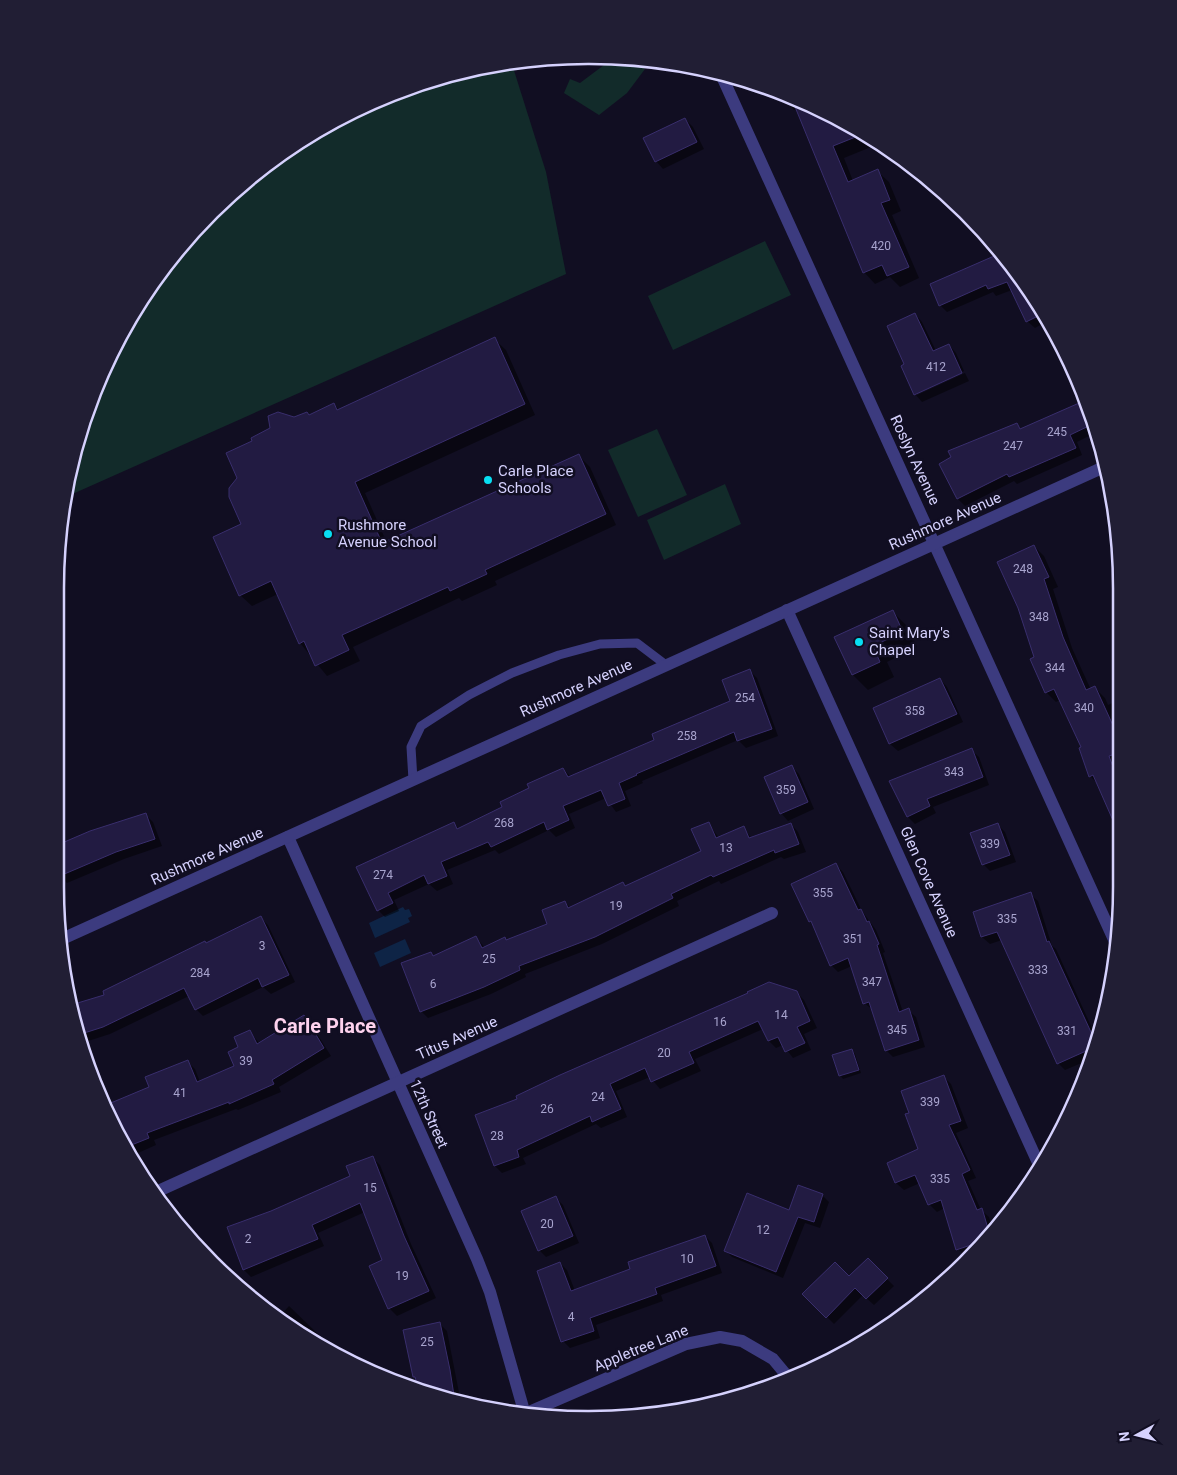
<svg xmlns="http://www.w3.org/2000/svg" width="1177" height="1475" viewBox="0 0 1177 1475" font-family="Roboto,sans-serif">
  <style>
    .green { fill: #122b2a }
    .water { fill: #0e2446 }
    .shadow { fill: #0007 }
    .building { fill: #221b42; stroke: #392e6d }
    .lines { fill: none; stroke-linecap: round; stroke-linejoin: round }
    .service { stroke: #3c3b7f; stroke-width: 9 }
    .minor { stroke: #3c3b7f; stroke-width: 12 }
    .poi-dot { fill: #08def2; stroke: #110e22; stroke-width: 2 }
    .labels { text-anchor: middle; stroke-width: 5; stroke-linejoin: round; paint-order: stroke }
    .number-label { font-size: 12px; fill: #a8a4ce }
    .street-label { font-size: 15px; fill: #d5d1fd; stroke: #110e22 }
    .poi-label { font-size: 15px; fill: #d5d1fd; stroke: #110e22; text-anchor: start }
    .district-label { font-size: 20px; font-weight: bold; fill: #fed2ee; stroke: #110e22 }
    .rim { fill: none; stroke: #d5d1fd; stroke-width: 2.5 }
  </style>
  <rect width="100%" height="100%" fill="#110e22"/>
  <!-- green -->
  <g class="green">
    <polygon points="616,56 629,57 645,69 627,93 599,115 564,93 570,79 580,83"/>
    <polygon points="511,61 546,172 566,274 68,496 83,417 126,322 187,237 237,187 322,126 417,83"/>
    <polygon points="765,241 791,295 673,350 648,296"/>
    <polygon points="657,429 687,495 638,517 608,450"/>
    <polygon points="725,484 741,524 664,560 647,520"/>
  </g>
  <!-- water -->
  <g class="water">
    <polygon points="403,907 405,910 409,909 412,916 408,918 410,922 375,938 369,923"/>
    <polygon points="405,939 411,953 380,967 374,953"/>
  </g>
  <!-- shadow -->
  <g class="shadow">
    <polygon points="781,94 825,110 867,136 871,147 844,158 853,181 877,171 889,182 901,211 892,215 919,278 900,287 890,277 875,284 864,272 797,109 794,110"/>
    <polygon points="685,119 693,127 704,149 663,169 656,161"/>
    <polygon points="1000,251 1051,322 1094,417 1097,432 1077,442 1082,455 1017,484 1014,481 965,506 958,499 941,464 1017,424 1022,430 1082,403 1042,324 1035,328 1027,321 1012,290 996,296 993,292 947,312 940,305 1001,254"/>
    <polygon points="915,314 922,322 936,351 949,345 956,353 964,371 917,393 917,395 965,373 969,381 922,402 915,394 906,365"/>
    <polygon points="494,339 506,350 535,415 365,493 387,543 579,456 590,467 616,525 495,581 497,585 462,601 459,598 353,647 360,661 327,676 300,643 278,594 252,606 240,595 243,525 239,478 254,442 294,418 309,416 334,404 339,410"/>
    <polygon points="1034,546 1044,556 1058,587 1053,589 1072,648 1091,690 1095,688 1105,698 1108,705 1121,699 1122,764 1118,766 1122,775 1122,838 1098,784 1090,776 1083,748 1060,700 1056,702 1046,692 1032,660 1036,658"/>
    <polygon points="1120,547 1121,553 1121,564 1114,549"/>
    <polygon points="892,611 907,626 917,647 887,662 894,677 868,690 853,675 836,638"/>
    <polygon points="56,631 60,635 57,683 56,683"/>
    <polygon points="750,671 757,678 778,736 746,748 738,740 642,781 643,783 625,791 631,806 616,812 606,798 569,814 575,828 556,837 549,830 499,854 495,850 447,870 453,884 437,891 429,884 394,900 399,911 385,917 378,910 358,868 454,824 459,829 503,807 563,769 571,777 656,740 732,702"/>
    <polygon points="940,679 947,687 963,722 898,751 890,744 875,709"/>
    <polygon points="971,750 979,757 989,785 933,807 936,813 915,824 908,817 890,782"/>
    <polygon points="792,767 799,774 814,809 788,821 781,813"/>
    <polygon points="146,815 153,822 162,846 124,859 67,883 60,876 55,866"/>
    <polygon points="708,823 719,838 743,827 752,839 791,824 798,832 806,852 784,859 781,857 721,884 719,881 677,901 679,906 602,944 525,974 526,977 491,994 428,1018 421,1011 431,953 434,957 476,937 485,948 549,925 565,903 571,908 623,884 627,887 703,851"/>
    <polygon points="998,825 1005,832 1016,862 990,871 983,864"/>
    <polygon points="836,865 843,872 862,911 876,930 885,952 883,953 903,1012 908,1010 916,1017 925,1047 893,1057 886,1050 873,1010 864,1003 852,966 838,972 831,965 814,926 810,921"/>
    <polygon points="1030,894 1038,901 1052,946 1056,949 1097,1039 1091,1059 1065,1070 1058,1063 1002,940 990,944 982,937 974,913"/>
    <polygon points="261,918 268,925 295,982 271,994 263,987 203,1016 196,1009 189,996 110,1034 85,1042 92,1063 90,1064 73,1024 71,1007 106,995"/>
    <polygon points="796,992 804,1000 817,1028 804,1034 811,1050 793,1058 783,1045 776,1048 769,1041 763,1029 695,1059 701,1071 660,1089 650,1077 616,1091 627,1117 601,1128 596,1124 523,1158 526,1164 502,1173 495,1166 476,1116"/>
    <polygon points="304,1017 311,1024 331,1056 279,1087 281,1092 238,1110 236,1109 154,1140 156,1145 129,1157 107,1106 151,1088 188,1062 195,1069 200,1082 236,1067 240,1048 250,1032 260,1044"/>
    <polygon points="852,1050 855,1054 861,1073 843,1079 840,1075"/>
    <polygon points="943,1076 951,1084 968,1128 956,1133 976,1178 968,1181 981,1210 989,1217 992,1228 969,1255 965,1256 958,1249 945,1208 937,1212 930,1205 920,1183 904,1190 896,1183 888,1164 919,1149 911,1113"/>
    <polygon points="372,1157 380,1165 411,1244 436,1298 397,1316 389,1308 370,1266 384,1260 365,1212 318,1233 324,1246 251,1277 244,1270 228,1228 272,1212 351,1176"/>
    <polygon points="822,1195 829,1202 820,1228 805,1223 783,1278 732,1257 725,1250"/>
    <polygon points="556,1198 563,1205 579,1243 546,1257 539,1250"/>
    <polygon points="705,1236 712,1243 722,1273 661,1295 663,1301 596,1325 600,1338 570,1348 563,1341 560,1263 567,1270 575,1291 632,1270"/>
    <polygon points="868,1260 894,1286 874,1305 863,1295 834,1324 804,1294 849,1278"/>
    <polygon points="289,1306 319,1335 313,1342 280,1316"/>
    <polygon points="439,1323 447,1331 461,1403 450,1402 418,1389 405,1331"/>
    <polygon points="731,1391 737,1398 726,1402 680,1408"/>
  </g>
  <!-- building -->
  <g class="building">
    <polygon points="791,97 825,110 863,134 833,146 848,182 878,169 890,200 881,203 909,267 887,276 882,265 863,273"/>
    <polygon points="685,118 697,142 655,162 643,138"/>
    <polygon points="1001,253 1044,313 1026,322 1007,282 988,289 986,285 939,306 930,284"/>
    <polygon points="915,313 933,351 949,344 962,373 914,395 901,366 904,364 887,326"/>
    <polygon points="495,337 525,404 355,482 382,543 579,454 606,514 485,570 487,574 450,591 448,587 342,635 349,650 315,666 304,641 299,644 271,581 239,596 213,537 241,524 229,497 229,488 237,478 226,453 252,441 251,438 270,428 268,416 278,412 294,417 307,412 309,415 334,403 337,410"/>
    <polygon points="1086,400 1095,423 1070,435 1076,448 1009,477 1007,474 957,499 939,464 951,457 948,451 1017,423 1020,429"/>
    <polygon points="1034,545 1049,577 1044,579 1063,637 1086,690 1095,686 1121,743 1122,752 1109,756 1122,791 1122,841 1093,775 1089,777 1079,748 1081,747 1054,689 1045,693 1030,659 1034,657 1018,608 997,562"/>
    <polygon points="893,610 903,632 873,646 880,662 852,675 834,637"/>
    <polygon points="750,669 772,729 737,741 734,732 636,774 637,775 619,783 625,799 608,806 601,790 563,806 569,820 547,830 544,822 491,847 488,842 441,862 447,876 428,884 424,875 388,893 393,903 377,911 356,867 454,822 457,829 502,807 500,802 529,788 527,784 563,768 568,777 654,740 652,734 730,701 722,680"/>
    <polygon points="940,678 957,714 889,744 873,708"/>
    <polygon points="972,748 983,777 927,799 930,806 907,817 889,781"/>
    <polygon points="792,765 808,802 780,814 764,777"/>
    <polygon points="146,813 155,839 116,852 55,878 55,846 90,831"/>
    <polygon points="709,822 716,838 744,826 749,838 791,823 799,844 775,853 774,850 713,877 711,875 671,894 673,898 595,937 519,966 520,970 484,987 420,1012 401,963 431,952 433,956 476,936 482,948 505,937 506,940 547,924 542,910 565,901 568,908 623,882 625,886 701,851 691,829"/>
    <polygon points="998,823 1010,855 982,865 970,833"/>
    <polygon points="836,863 858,910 861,909 867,922 869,921 879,944 877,945 899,1012 909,1008 919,1040 885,1051 869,1002 863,1004 848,958 830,966 811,921 809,922 791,884"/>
    <polygon points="1031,892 1047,942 1049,941 1096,1043 1095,1047 1057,1064 997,932 981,937 973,912"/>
    <polygon points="261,916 289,975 262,987 258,978 195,1010 184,988 103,1027 78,1035 73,1024 71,1005 104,995 103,991 205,941 206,943"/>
    <polygon points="769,982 797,991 810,1021 797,1027 805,1043 785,1052 778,1037 768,1041 758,1021 689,1052 694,1063 651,1082 645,1068 610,1084 621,1109 592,1122 590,1116 517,1150 519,1157 494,1166 475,1115 517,1099 516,1096 560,1075 748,993 747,992"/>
    <polygon points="304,1015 324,1048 272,1080 274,1084 229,1104 229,1102 147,1133 149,1138 124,1148 106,1105 149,1087 145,1077 188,1060 197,1082 234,1066 228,1052 238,1047 234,1037 250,1030 257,1044"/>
    <polygon points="852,1049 859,1070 839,1076 832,1055"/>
    <polygon points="944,1075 961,1121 949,1125 970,1170 962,1174 977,1210 982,1208 989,1232 980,1242 956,1250 941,1200 928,1205 915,1175 895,1183 887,1163 918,1149 905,1114 909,1113 901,1091"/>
    <polygon points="373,1156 404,1236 429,1291 388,1309 369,1266 382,1260 360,1203 312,1225 318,1239 243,1270 227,1227 271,1211 350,1176 346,1166"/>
    <polygon points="798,1185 823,1194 814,1222 798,1217 776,1272 724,1251 747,1193 789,1210"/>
    <polygon points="556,1196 573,1236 538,1251 521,1211"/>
    <polygon points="705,1235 716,1266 655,1288 657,1294 590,1318 594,1331 561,1342 537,1271 560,1262 571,1291 630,1269 628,1262"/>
    <polygon points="868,1258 888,1278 866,1299 855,1288 826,1318 802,1294 835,1262 849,1276"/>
    <polygon points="440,1322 450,1370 455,1402 418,1388 415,1377 413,1377 403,1330"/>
  </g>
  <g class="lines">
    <!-- service -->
    <polyline class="service" points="413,780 411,747 421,726 469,695 512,673 559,655 600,644 637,643 666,665"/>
    <!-- minor -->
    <g class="minor">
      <polyline points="720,72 1116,944"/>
      <polyline points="787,610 1040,1167"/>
      <polyline points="288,837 477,1259 490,1292 524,1411"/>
      <polyline points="62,939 1104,467"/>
      <polyline points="156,1192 772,913"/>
      <polyline points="529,1412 686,1344 720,1337 742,1341 773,1359 788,1377"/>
    </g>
  </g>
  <!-- markers -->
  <g class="poi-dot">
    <circle cx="488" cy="480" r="5"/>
    <circle cx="328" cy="534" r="5"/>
    <circle cx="859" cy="642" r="5"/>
  </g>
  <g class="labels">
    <!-- number labels -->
    <g class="number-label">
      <text x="881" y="250">420</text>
      <text x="936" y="371">412</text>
      <text x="1057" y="436">245</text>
      <text x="1013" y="450">247</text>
      <text x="1023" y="573">248</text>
      <text x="1039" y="621">348</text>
      <text x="1055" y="672">344</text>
      <text x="745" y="702">254</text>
      <text x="1084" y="712">340</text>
      <text x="915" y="715">358</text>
      <text x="687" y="740">258</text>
      <text x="954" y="776">343</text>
      <text x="786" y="794">359</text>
      <text x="504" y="827">268</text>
      <text x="990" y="848">339</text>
      <text x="726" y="852">13</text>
      <text x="383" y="879">274</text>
      <text x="823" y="897">355</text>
      <text x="616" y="910">19</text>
      <text x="1007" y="923">335</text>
      <text x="853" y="943">351</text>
      <text x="262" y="950">3</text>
      <text x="489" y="963">25</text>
      <text x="1038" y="974">333</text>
      <text x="200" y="977">284</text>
      <text x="872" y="986">347</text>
      <text x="433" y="988">6</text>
      <text x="781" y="1019">14</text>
      <text x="720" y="1026">16</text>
      <text x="897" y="1034">345</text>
      <text x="1067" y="1035">331</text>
      <text x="664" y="1057">20</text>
      <text x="246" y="1065">39</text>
      <text x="180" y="1097">41</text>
      <text x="598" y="1101">24</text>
      <text x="930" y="1106">339</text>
      <text x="547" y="1113">26</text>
      <text x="497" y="1140">28</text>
      <text x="940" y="1183">335</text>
      <text x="370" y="1192">15</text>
      <text x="547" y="1228">20</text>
      <text x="763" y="1234">12</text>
      <text x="248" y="1243">2</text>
      <text x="687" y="1263">10</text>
      <text x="402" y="1280">19</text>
      <text x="571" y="1321">4</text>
      <text x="427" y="1346">25</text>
    </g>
    <!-- street labels -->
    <g class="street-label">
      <text transform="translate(915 460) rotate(65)" y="5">Roslyn Avenue</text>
      <text transform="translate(945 521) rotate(-24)" y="5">Rushmore Avenue</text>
      <text transform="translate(576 688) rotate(-24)" y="5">Rushmore Avenue</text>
      <text transform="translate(207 856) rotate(-24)" y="5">Rushmore Avenue</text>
      <text transform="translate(929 882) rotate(66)" y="5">Glen Cove Avenue</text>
      <text transform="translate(457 1038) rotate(-24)" y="5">Titus Avenue</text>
      <text transform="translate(429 1114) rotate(66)" y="5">12th Street</text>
      <text transform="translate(641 1348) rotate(-22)" y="5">Appletree Lane</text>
    </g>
    <!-- poi labels -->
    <g class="poi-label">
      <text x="498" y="476">Carle Place<tspan x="498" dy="17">Schools</tspan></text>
      <text x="338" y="530">Rushmore<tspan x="338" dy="17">Avenue School</tspan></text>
      <text x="869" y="638">Saint Mary's<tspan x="869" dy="17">Chapel</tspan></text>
    </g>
    <!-- district labels -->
    <g class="district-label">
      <text x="325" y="1033">Carle Place</text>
    </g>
  </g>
  <!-- crop -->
  <path d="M0 0H1177V1475H0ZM588 64H589A524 524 0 0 1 1113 588V887A524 524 0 0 1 589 1411H588A524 524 0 0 1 64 887V588A524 524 0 0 1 588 64Z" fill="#211e34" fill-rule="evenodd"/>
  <path class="rim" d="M588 64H589A524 524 0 0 1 1113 588V887A524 524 0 0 1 589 1411H588A524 524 0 0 1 64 887V588A524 524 0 0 1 588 64Z"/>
  <!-- north arrow -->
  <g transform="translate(1137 1435) rotate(263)" stroke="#110e22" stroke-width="4" paint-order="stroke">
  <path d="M0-4L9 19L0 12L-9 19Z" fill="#d5d1fd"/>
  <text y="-8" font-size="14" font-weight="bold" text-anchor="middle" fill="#d5d1fd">N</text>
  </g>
</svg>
